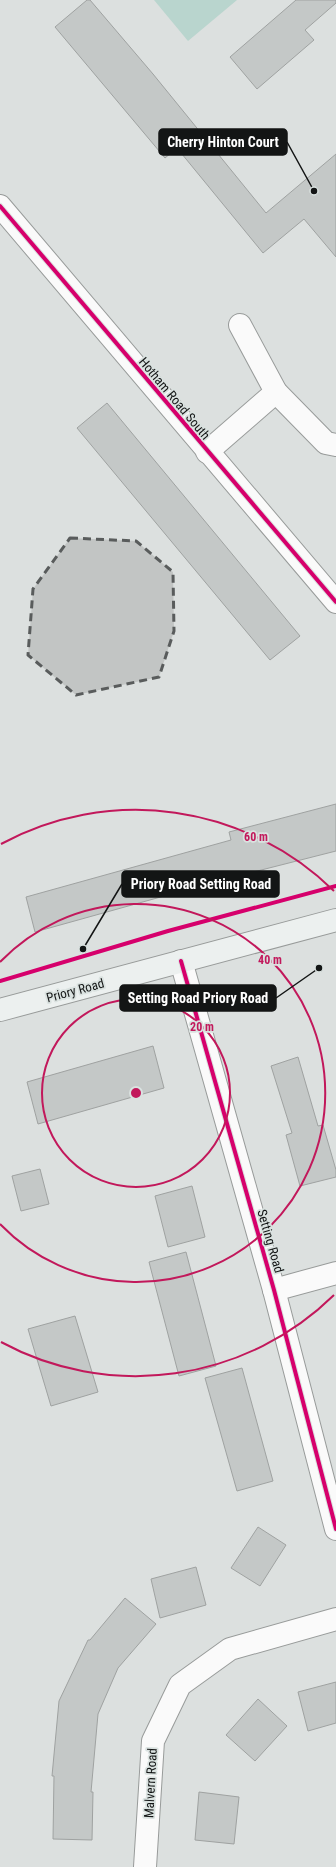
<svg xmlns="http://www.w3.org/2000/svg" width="336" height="1867" viewBox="0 0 336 1867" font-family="'Roboto Condensed',sans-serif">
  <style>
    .green { fill: #b9d5ce }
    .building { fill: #c4c8c7; stroke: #9fa2a1 }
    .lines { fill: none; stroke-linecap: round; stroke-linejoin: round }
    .street-casing { stroke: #989b9a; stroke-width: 24 }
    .secondary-casing { stroke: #989b9a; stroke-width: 24 }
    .street { stroke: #fafafa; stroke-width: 22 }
    .secondary { stroke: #ecf0ef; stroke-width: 22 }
    .cycleway-casing { stroke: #dae2e0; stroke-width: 6 }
    .cycleway { stroke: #d6006c; stroke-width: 4 }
    .marked { fill: #595c5c; fill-opacity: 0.2; stroke: #595c5c; stroke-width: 3; stroke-dasharray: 8 5; stroke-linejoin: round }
    .ring { fill: none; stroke: #c2185b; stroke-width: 2 }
    .labels { text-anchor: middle; stroke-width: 3.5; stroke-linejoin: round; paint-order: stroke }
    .street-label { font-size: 13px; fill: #131515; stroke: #dae2e0 }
    .centre { fill: #c2185b; stroke: #dae2e0; stroke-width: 2 }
    .ring-label { font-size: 12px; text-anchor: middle; font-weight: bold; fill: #c2185b; stroke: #dae2e0; stroke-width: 3.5; stroke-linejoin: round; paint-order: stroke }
    .leader { fill: none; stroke: #131515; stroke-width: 1.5 }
    .callout-dot { fill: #131515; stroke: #dae2e0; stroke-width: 1.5 }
    .callout { fill: #131515; stroke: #131515; stroke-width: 1.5 }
    .callout-label { font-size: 14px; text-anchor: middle; font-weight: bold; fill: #fff }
  </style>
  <rect width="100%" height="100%" fill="#dce0df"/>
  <!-- green -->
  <polygon class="green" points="154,0 237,0 188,41"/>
  <!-- building -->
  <g class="building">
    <polygon points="87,0 90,0 153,74 266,213 336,154 336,257 304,219 263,253 177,148 165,158 55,27"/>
    <polygon points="296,0 336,0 336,3 305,30 314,40 257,89 230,57"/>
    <polygon points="107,403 300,636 270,660 77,428"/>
    <polygon points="336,804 336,851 218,881 35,932 26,897 231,840 229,832"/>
    <polygon points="153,1046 164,1088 38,1124 27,1082"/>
    <polygon points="298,1057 318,1126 323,1125 336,1170 336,1177 300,1186 286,1135 292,1133 271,1066"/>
    <polygon points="40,1169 49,1204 21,1211 12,1176"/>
    <polygon points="192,1186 205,1237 168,1247 155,1196"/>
    <polygon points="186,1252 216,1366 179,1376 149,1262"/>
    <polygon points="75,1316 98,1392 51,1406 28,1329"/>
    <polygon points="242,1368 273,1481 237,1491 205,1378"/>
    <polygon points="258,1527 286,1545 260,1586 231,1568"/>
    <polygon points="196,1567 206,1605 160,1618 151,1579"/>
    <polygon points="125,1598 156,1624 118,1668 98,1714 91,1792 93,1792 92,1840 53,1839 54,1776 52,1776 59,1701 88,1640 90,1640"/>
    <polygon points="336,1682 336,1723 308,1731 298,1692"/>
    <polygon points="258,1699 287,1726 255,1761 226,1735"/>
    <polygon points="199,1792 239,1797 234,1844 195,1840"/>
  </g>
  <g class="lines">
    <!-- street casing -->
    <g class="street-casing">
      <g id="street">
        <polyline points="0,206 336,602"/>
        <polyline points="240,325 276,392 326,443 336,445"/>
        <polyline points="207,452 276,392"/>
        <polyline points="181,961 274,1290 336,1529"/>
        <polyline points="274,1290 336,1273"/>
        <polyline points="145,1867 153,1741 180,1685 230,1649 336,1619"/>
      </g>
    </g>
    <!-- secondary casing -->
    <g class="secondary-casing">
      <polyline id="secondary" points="0,1010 336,920"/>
    </g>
    <!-- street -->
    <use href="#street" class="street"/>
    <!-- secondary -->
    <use href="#secondary" class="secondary"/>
    <!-- cycleway casing -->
    <g class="cycleway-casing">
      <g id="cycleway">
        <polyline points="0,206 336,602"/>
        <polyline points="181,961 274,1290 336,1529"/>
        <polyline points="0,981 168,931 336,886"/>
      </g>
    </g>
    <!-- cycleway -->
    <use href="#cycleway" class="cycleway"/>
  </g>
  <!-- marked area -->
  <path class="marked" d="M70,538L136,541L173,572L174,631L159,677L76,695L28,655L33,589Z"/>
  <!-- distance rings -->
  <g class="ring">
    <circle cx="136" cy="1093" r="94"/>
    <path d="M0 962A189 189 0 1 1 0 1224"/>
    <path d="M334 1295A283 283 0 0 1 1 1342M1 844A283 283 0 0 1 334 891"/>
  </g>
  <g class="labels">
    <!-- street labels -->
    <g class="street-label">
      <text transform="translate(175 398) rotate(50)" y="5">Hotham Road South</text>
      <text transform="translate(75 990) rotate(-15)" y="5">Priory Road</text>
      <text transform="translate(271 1241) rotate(74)" y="5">Setting Road</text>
      <text transform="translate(150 1783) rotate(-87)" y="5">Malvern Road</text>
    </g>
  </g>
  <circle cx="136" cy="1093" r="6" class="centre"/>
  <g class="ring-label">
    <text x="256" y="841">60 m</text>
    <text x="270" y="964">40 m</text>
    <text x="202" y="1031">20 m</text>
  </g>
  <!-- callouts -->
  <path class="leader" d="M314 191L287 142M83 949L122 884M319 968L276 998"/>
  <g class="callout-dot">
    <circle cx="314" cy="191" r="4"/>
    <circle cx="83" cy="949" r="4"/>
    <circle cx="319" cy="968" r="4"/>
  </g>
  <g class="callout">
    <rect x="159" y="129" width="128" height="26" rx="4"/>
    <rect x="122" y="871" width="157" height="26" rx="4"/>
    <rect x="120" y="985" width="156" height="26" rx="4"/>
  </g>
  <g class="callout-label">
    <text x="223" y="147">Cherry Hinton Court</text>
    <text x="201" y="889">Priory Road Setting Road</text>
    <text x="198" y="1003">Setting Road Priory Road</text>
  </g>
</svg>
